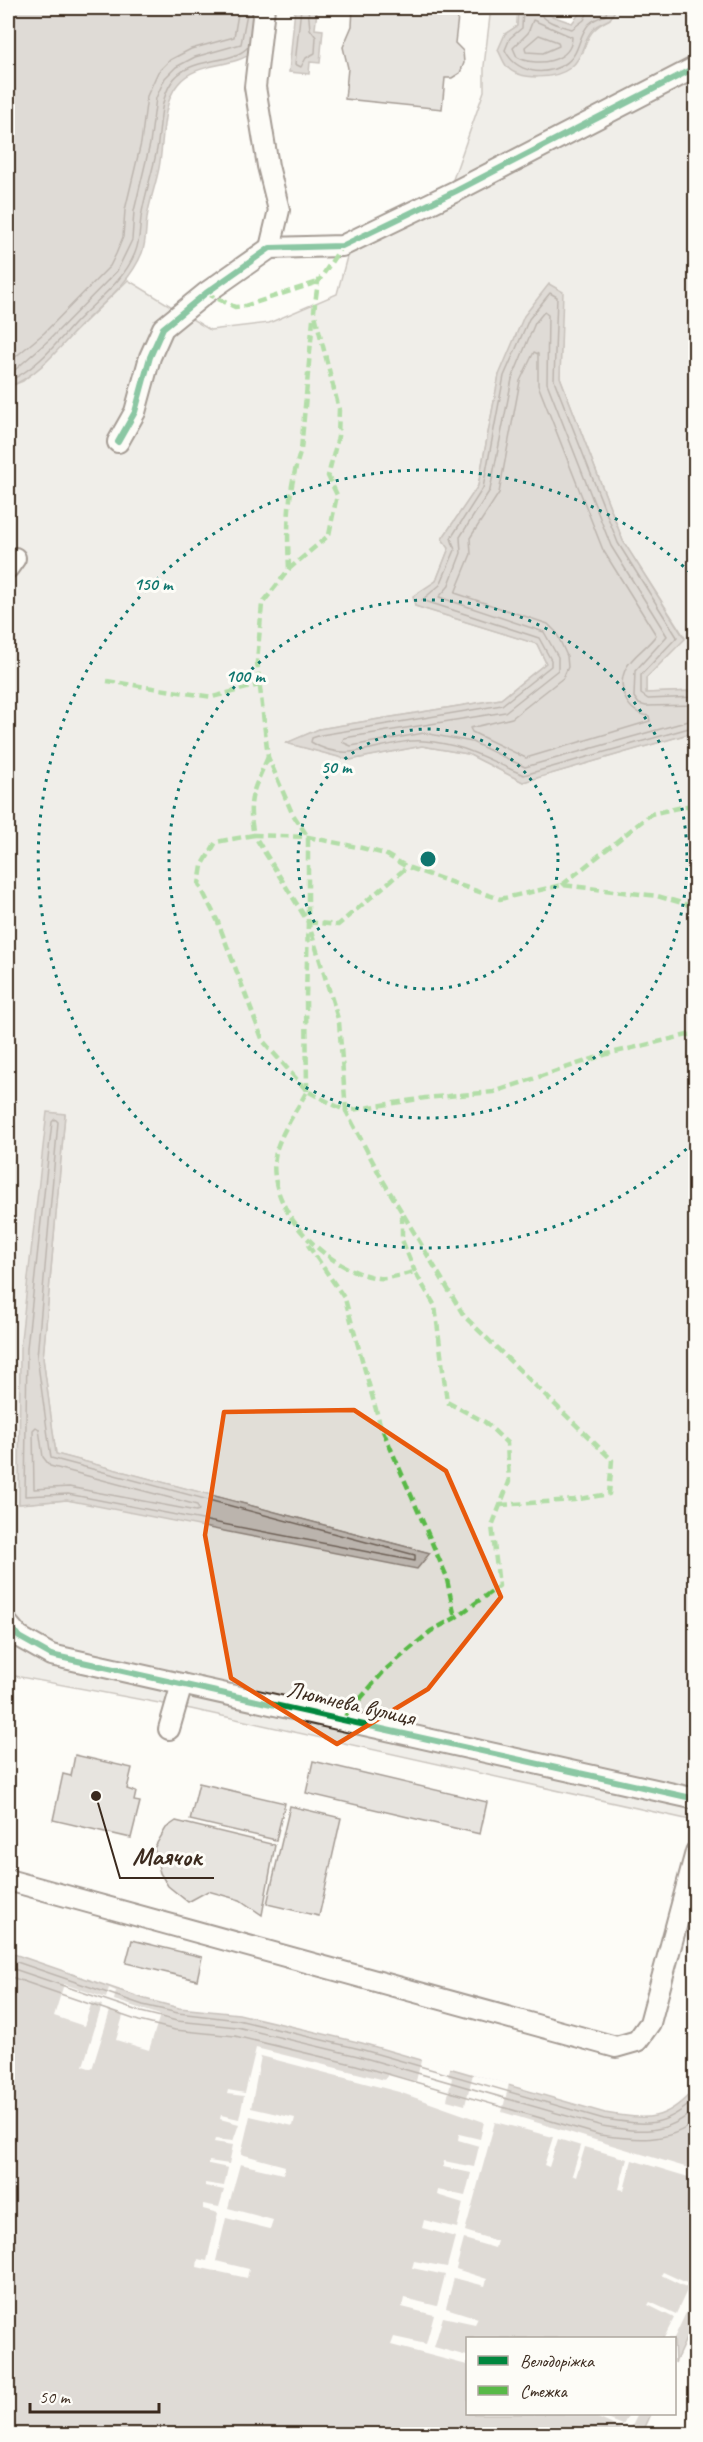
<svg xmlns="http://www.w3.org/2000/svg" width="703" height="2442" viewBox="0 0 703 2442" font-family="Caveat,sans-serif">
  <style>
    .green { fill: #e1ded7; stroke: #8e847a; stroke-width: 1.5; fill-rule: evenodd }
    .water { fill: #bbb4ad; stroke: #887d74; stroke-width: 1.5 }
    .pier { fill: #fdfcf7 }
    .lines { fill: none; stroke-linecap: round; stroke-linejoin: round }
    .shore { stroke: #6e6157; stroke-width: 1.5 }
    .building { fill: #cdc8c2; stroke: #3b2a1e; stroke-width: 1.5 }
    .minor-casing { stroke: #3b2a1e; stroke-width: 24 }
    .minor { stroke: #fdfcf7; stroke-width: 20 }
    .quiet { stroke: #58b947; stroke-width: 4.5; stroke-dasharray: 9 4.5; stroke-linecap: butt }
    .cycleway-casing { stroke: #fdfcf7; stroke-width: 10 }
    .cycleway { stroke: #00873e; stroke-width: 6 }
    .marked { fill: none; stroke: #e8590c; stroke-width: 4.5; stroke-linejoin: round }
    .ring { fill: none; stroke: #0f766e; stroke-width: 3; stroke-dasharray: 3 6 }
    .labels { text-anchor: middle; stroke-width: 6; stroke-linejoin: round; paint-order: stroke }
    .street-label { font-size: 24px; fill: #3b2a1e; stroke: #fdfcf7 }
    .centre { fill: #0f766e; stroke: #fdfcf7; stroke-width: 3 }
    .ring-label { font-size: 18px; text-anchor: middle; font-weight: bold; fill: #0f766e; stroke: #fdfcf7; stroke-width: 6; stroke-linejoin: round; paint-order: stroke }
    .leader { fill: none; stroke: #3b2a1e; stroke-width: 2 }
    .callout-dot { fill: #3b2a1e; stroke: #fdfcf7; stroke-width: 2 }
    .callout-label { font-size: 26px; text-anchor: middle; font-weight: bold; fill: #3b2a1e; stroke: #fdfcf7; stroke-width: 6; stroke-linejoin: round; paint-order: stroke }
  </style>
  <rect width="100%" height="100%" fill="#fdfcf7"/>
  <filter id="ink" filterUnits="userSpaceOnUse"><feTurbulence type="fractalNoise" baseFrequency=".0167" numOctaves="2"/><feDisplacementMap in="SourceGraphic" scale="12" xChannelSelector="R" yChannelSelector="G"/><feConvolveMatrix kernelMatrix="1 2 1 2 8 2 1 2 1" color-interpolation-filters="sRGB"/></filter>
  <g filter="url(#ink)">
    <!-- green -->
    <path class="green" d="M491,8H518L517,26L505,34L508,68C542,85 554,70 583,52C588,34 594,27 610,19L614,12L611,8H695V691L646,693V678L685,638L623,541L560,377L561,336L499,375L478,486L442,539L449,548L436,581L415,606L537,644L546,663L501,699L319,729L287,743L350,760L422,746L468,754L523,782L695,732V1821L191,1709L10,1675L8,1682V387L23,381L40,366L128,280L210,330L269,323L337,294L348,253L444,205L484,91V66ZM65,1114L43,1358L56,1454L429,1553L67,1500L19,1504Z"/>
    <!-- water -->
    <g class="water">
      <path d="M8,8H262L253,52C232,69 196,61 178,84C161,104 164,143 159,168C156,183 151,197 148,212C145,226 147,240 142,253C129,285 100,305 77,329C57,351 36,377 8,387Z"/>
      <polygon points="295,8 317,11 315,29 323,30 320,63 310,62 309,74 289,72"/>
      <path d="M518,8H541L552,16L572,23L584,8H611L614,12L610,19C605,22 598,24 594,28C582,39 584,58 570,68C556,79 520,81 507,67C503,62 501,55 498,50L505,34L517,26Z"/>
      <polygon points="549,284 563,292 560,377 623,541 685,639 646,678 646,693 695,691 695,732 523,782 468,754 422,746 350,760 286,743 319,729 501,699 546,663 537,644 415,606 413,596 436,581 449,548 442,539 478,486 499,375 524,316"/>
      <polygon points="47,1112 65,1114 43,1358 56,1454 430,1553 417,1569 67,1500 19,1504 20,1348"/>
      <path d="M8,1952L145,1999L179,2008L239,2014L362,2043L605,2113C650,2120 663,2122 695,2089V2319L675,2363L674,2338H468V2414H651L642,2434H8Z"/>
    </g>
    <!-- pier -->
    <g class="pier">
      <polygon points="64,1984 106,1998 109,1988 116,1991 114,2000 160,2015 149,2050 116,2040 123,2016 110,2011 92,2069 83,2066 102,2005 92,2002 84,2026 54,2016"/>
      <polygon points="256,2048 385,2080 388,2074 416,2081 422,2057 451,2065 448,2076 452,2078 447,2100 465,2105 473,2074 509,2084 502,2112 695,2170 695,2179 632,2160 624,2190 619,2189 627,2159 585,2147 576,2177 572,2175 581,2146 558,2139 549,2167 544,2165 553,2137 495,2122 465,2231 497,2241 495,2248 464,2239 456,2269 487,2279 485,2286 454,2278 446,2308 478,2318 475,2324 443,2317 434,2347 467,2356 467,2365 391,2345 394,2337 426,2344 434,2315 402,2307 404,2298 437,2306 445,2275 412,2268 414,2261 447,2267 455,2237 422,2228 424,2220 457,2228 463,2203 437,2195 438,2190 465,2196 471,2173 443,2167 444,2161 474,2167 479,2146 458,2140 459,2134 480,2139 484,2122 399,2092 261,2056 251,2108 295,2118 293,2126 250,2116 241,2154 285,2166 283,2174 240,2164 228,2208 273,2220 270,2229 226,2218 216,2261 249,2269 247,2278 197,2267 198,2259 207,2261 218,2213 203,2209 203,2204 219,2207 224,2190 205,2186 205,2183 224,2186 228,2168 209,2164 209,2161 229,2164 233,2145 214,2142 215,2139 233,2141 239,2124 220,2119 221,2115 239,2119 244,2096 227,2094 228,2090 245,2093"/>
      <polygon points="663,2272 689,2284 695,2272 695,2298 693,2298 674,2338 664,2338 674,2318 648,2305 650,2302 676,2314 688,2288 661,2275"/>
      <polygon points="595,2414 623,2425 629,2414 638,2414 628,2434 619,2434 621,2429 594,2416"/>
    </g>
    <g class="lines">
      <!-- shore -->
      <g class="shore">
        <polyline points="301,8 295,64 301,67 306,58 315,53 316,37 310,29 308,8"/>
        <path d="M523,8L522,28L510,38L505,50C516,73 544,77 565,64C580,55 578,35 589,24C593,20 600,17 606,15L607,8"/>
        <path d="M538,8C540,21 560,26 572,29L584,20L590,8"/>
        <path d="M533,20L572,37C572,63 535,67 517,57L513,48L528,33Z"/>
        <polygon points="539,35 558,42 559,46 543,53 526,52 525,47"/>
        <path d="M534,352L538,354V385L603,550L656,635C648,647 633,655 626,668C616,689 627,713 649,716L650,721L526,758L472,732L470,728L512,718L563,678L568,667L567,656L556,632L548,624L455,593L471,554L470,538L499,493L520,381Z"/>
        <polyline points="8,363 44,333 110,266 116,254 123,237 125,210 141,143 147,96 158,72 170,60 191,49 234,37 239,8"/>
        <polyline points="8,373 16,369 50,339 117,271 132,240 134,211 150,144 156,98 165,78 176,67 195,57 241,44 248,8"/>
        <path d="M8,381C34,371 55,345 73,325C95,301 123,283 135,253C141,239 139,226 142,212C146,191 153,170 157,149C161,127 159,102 171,83C188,55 231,66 248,47"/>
        <path d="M696,697L648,699L641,694V675L677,637L618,543L554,380L557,297L550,293L529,319L504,376L483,488L451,538L455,550L440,585L422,600L539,638L551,660V666L502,705L321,735L312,738L311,742C350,767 385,738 424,741C466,744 487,760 524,775L696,726"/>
        <polyline points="696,705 646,706 639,704 634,697 635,671 667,636 611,546 547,383 548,315 544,312 535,323 512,379 490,490 460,537 461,553 448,587 439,597 544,632 558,657 558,670 505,712 344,738 342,742 351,746 424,733 472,742 525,767 696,719"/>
        <polygon points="55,1119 58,1122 37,1357 51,1458 415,1555 415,1561 68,1494 25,1496 27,1348 52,1122"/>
        <polygon points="36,1427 39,1429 43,1457 50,1466 197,1505 199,1510 196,1511 69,1487 34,1489 33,1430"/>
        <path d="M8,1959L143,2005L178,2013L238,2020L360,2049L604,2119C645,2125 664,2129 696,2098"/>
        <path d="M8,1967L141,2012L177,2021L237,2027L358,2056L602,2126C639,2132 667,2136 696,2108"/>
        <path d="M8,1976L139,2021L175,2030L235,2036L356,2065L600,2135C635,2140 667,2144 696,2121"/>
      </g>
    </g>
    <!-- building -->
    <g class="building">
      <polygon points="353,8 459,8 455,43 463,51 464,63 460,73 452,78 445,78 442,109 345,99 348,68 343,47 352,26"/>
      <polygon points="75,1755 132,1768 127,1789 136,1792 134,1801 140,1802 131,1838 53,1820 63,1774 71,1776"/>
      <polygon points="313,1761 487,1802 480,1834 306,1793"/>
      <polygon points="199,1783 285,1803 276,1840 190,1820"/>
      <polygon points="290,1806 341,1818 319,1916 267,1904"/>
      <polygon points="176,1821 275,1845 262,1915 240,1900 208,1891 188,1902 168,1886 160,1873 154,1848 166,1828"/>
      <polygon points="132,1940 202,1957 197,1980 126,1963"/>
    </g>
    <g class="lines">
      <!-- minor casing -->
      <g class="minor-casing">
        <g id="minor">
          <polyline points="264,8 255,87 268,166 279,210 270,248"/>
          <polyline points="118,442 135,412 150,357 163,328 206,293 270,248 342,246 456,191 696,67"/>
          <polyline points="8,568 15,558"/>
          <polyline points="8,1624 19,1637 51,1655 696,1799"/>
          <polyline points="169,1729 182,1684"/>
          <polyline points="8,1880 616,2047 637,2041 650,2023 696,1852"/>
        </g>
      </g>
      <!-- minor -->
      <use href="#minor" class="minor"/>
      <!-- quiet -->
      <g class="quiet">
        <polyline points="206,293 235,307 245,306 318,282"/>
        <path d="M289,569C287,526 287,492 301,450L313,319"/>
        <polyline points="107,681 212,697 259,685"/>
        <path d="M268,757C254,790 246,798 254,835L216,842L202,866L199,884L218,922L263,1041L307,1091"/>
        <polyline points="562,885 651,814 696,804"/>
        <polyline points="308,922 338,925 407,867"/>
        <polyline points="307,1091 306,998 308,922 254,835 308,837 362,848 385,854 407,867 500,899 562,885 657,896 696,907"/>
        <polyline points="402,1214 402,1240 415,1272"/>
        <polyline points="308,1245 345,1299 380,1424 446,1575 455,1618"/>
        <polyline points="500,1505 574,1500 609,1494 612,1460 464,1316 382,1179 346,1111 425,1098 494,1092 607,1054 696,1033"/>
        <path d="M342,1720L385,1670L431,1631L455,1618L499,1586L492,1526L509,1482L507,1443L485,1422L447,1402L435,1306L415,1272C404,1274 389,1279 379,1278C326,1271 263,1207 276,1152C280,1134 298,1108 307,1091L346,1111L339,1022L308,922V837L292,813L268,757L257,662L262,604L289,569L329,535L337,495L328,476L338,437L339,409L314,311L318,282L342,246"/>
      </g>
      <!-- cycleway casing -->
      <g class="cycleway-casing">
        <g id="cycleway">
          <polyline points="118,442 135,412 150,357 163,328 206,293 270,248 342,246 456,191 696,67"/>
          <polyline points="8,1624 19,1637 51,1655 696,1799"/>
        </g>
      </g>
      <!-- cycleway -->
      <use href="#cycleway" class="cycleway"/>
    </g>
  </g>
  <!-- marked area -->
  <path d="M0 0H703V2442H0ZM354,1410L446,1471L501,1597L428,1689L337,1744L231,1678L205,1535L224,1412Z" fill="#fdfcf7" fill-opacity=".55" fill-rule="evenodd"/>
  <path class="marked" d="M354,1410L446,1471L501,1597L428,1689L337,1744L231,1678L205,1535L224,1412Z"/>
  <!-- distance rings -->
  <g class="ring">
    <circle cx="428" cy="859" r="130"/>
    <circle cx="428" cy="859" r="259"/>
    <path d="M693 1143A389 389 0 1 1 693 575"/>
  </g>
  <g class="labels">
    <!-- street labels -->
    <g class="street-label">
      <text transform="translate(351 1703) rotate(13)" y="8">Лютнева вулиця</text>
    </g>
  </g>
  <circle cx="428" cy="859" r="9" class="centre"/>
  <g class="ring-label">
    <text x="153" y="590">150 m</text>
    <text x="245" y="682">100 m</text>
    <text x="336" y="773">50 m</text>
  </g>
  <!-- callouts -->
  <path class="leader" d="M96 1796L120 1878H214"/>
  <circle class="callout-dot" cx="96" cy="1796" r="6"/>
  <g class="callout-label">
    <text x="167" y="1865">Маячок</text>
  </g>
  <!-- margin -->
  <rect width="703" height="2442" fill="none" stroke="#fdfcf7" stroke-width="30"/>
  <rect x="15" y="15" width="673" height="2412" fill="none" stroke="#3b2a1e" stroke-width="2" filter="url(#ink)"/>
  <!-- legend -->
  <rect x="466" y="2337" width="210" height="78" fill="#fdfcf7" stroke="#afa8a0" stroke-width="1.5"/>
  <rect x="478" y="2356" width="30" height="9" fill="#00873e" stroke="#afa8a0" stroke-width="1.5"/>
  <text x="520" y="2367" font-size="18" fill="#3b2a1e">Велодоріжка</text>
  <rect x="478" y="2386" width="30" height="9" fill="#58b947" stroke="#afa8a0" stroke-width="1.5"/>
  <text x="520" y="2397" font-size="18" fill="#3b2a1e">Стежка</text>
  <!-- scale -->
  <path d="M30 2403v9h129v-9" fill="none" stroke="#3b2a1e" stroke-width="3"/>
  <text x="39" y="2403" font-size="18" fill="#3b2a1e" stroke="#fdfcf7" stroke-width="4.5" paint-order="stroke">50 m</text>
</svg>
